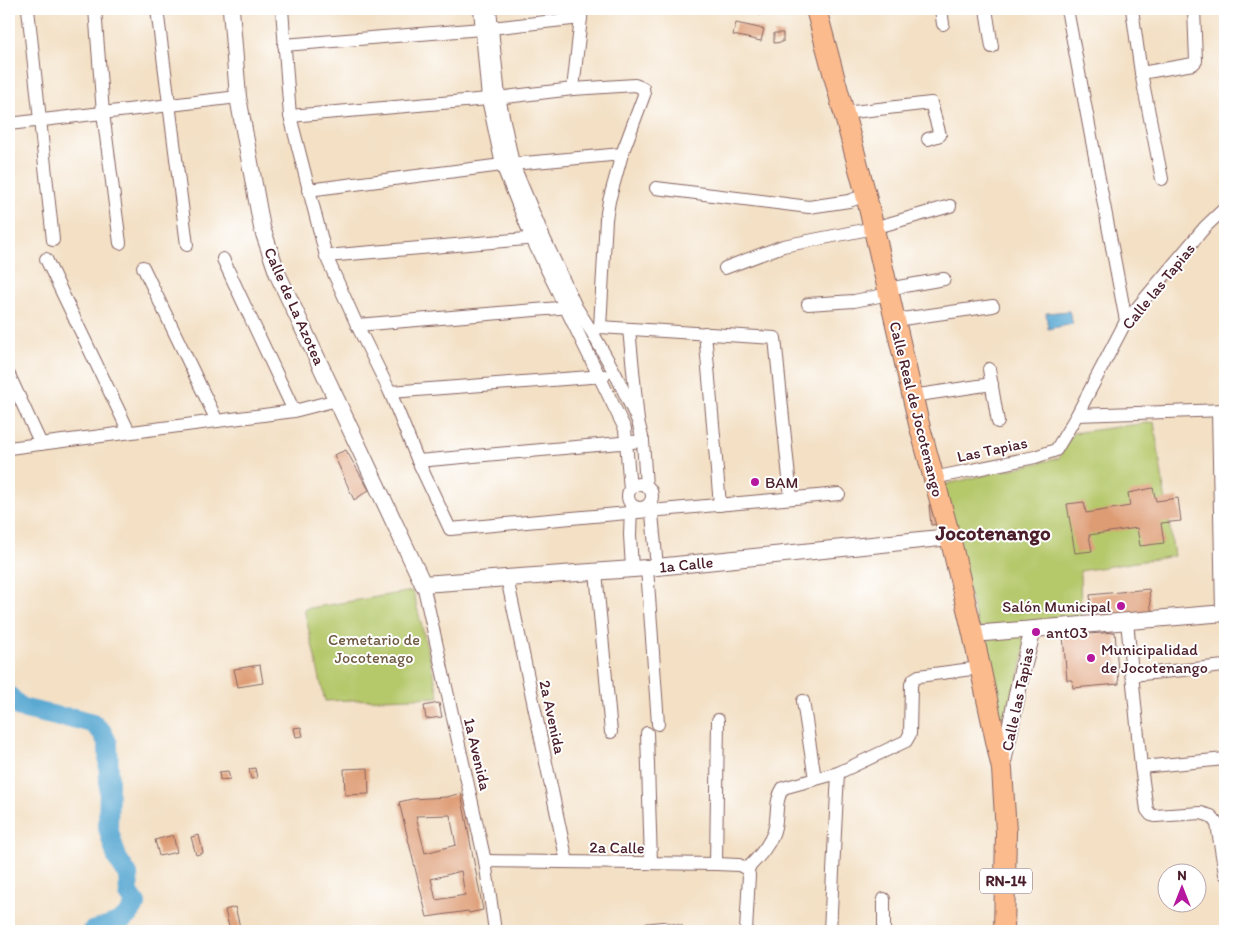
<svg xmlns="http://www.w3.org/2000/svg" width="1234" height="940" viewBox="0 0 1234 940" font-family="Itim,sans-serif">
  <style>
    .green { fill: #b5c86b; stroke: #80744b }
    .water { fill: #58a8d2; stroke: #51647e }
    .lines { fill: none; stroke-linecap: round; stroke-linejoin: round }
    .river { stroke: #58a8d2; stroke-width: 20 }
    .building { fill: #de9c74; fill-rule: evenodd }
    .pedestrian-casing { stroke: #856361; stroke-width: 12 }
    .minor-casing { stroke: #856361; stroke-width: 14 }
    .tertiary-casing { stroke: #856361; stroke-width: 18 }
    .primary-casing { stroke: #856361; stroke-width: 22 }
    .pedestrian { stroke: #fff; stroke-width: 10 }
    .minor { stroke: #fff; stroke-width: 12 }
    .tertiary { stroke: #fff; stroke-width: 16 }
    .primary { stroke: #fbbb8d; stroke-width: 20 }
    .poi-dot { fill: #b5179e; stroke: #fff; stroke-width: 2 }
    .labels { text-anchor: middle; stroke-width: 4; stroke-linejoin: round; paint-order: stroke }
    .shield { fill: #fff; stroke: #80626b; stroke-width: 1 }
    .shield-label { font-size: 15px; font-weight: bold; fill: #4a1f2b }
    .street-label { font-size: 16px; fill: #4a1f2b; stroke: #fff }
    .poi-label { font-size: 16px; fill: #4a1f2b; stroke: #fff; text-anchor: start }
    .park-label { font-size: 16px; fill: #6f5a41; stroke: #fff }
    .district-label { font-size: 21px; font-weight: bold; fill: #4a1f2b; stroke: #fff }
  </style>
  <rect width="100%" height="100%" fill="#fff"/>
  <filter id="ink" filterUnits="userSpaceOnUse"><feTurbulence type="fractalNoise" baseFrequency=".02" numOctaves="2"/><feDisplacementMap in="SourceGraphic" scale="10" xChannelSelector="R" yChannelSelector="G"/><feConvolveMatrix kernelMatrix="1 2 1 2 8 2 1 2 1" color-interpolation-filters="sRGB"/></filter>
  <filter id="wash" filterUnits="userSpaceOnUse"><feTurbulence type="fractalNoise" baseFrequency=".0096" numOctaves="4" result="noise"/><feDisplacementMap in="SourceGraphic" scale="20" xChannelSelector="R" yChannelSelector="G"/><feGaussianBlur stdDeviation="1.12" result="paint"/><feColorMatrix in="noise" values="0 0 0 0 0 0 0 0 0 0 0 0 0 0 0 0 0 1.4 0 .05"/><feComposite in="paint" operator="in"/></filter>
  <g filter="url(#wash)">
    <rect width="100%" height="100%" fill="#f3e0c5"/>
    <!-- green -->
    <g class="green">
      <polygon points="1154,422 1174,556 1080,571 1081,619 978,628 942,485 1059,458 1073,433"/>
      <polygon points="413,591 439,697 325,701 304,609"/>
      <polygon points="1028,635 1002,756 979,639"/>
    </g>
    <!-- water -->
    <polygon class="water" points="1069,311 1073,324 1048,329 1046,313"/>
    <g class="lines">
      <!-- river -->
      <path class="river" d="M9,696L21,708L60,717L74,718L92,723L102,732L108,744L109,783L108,828L117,858L128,875L129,894L136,904C124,924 114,925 92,931"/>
    </g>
    <g id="blocks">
      <!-- building -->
      <g class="building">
        <polygon points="758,9 768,9 769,13 759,15"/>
        <polygon points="736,23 764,29 761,41 733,35"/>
        <polygon points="774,33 783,33 783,42 774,43"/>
        <polygon points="346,450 369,490 354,500 334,455"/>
        <polygon points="1153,488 1156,501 1178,498 1181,521 1161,523 1164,543 1140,546 1137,528 1089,535 1092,551 1075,553 1067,504 1084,502 1086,513 1130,506 1128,493"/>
        <polygon points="935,504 938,524 931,525 929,505"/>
        <polygon points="1149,589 1152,618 1093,624 1090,595"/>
        <polygon points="1115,632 1119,684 1073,688 1072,680 1067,680 1063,636"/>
        <polygon points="260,665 263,683 238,687 234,669"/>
        <polygon points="439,703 442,717 426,719 424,706"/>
        <polygon points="301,727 303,736 296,737 294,728"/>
        <polygon points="255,768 257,778 251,779 249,769"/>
        <polygon points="368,768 369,794 345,795 344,769"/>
        <polygon points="228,771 230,779 220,780 219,772"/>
        <path d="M461,793L483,910L469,913L468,911L427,917L399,802L412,799L447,797ZM450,815L456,845L425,853L416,816ZM461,871L465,895L436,900L431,879Z"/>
        <polygon points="173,835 177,852 159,856 155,840"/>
        <polygon points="199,835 203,853 196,855 191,837"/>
        <polygon points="235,907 241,931 230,931 225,910"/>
      </g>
    </g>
  </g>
  <g filter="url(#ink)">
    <use href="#blocks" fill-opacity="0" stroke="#856361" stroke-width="1"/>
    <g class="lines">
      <!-- pedestrian casing -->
      <g class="pedestrian-casing">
        <polyline id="pedestrian" points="1217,410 1221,613"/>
      </g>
      <!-- minor casing -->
      <g class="minor-casing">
        <g id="minor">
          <polyline points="28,9 53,240"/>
          <polyline points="95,9 103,113 120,243"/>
          <polyline points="157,9 187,245"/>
          <polyline points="282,9 290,116 326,256 357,325 390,392 418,461 450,529 839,494"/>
          <polyline points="480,9 488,99 502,165 532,239 625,429 630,490"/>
          <polyline points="490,9 499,97 513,164 544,238 576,307 592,332 616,375 638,421"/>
          <polyline points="941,9 943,24"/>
          <polyline points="986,9 992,47"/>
          <polyline points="1067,9 1126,321"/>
          <polyline points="1132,9 1141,73 1162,179"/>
          <polyline points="284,45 482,29 581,18"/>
          <polyline points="1141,73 1193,64 1196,61 1194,9"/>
          <polyline points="573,89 582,9"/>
          <polyline points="844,113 931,103 940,135 928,139"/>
          <polyline points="290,116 488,99 573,89 635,85 643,88 644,95 622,154 609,201 606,219 600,327"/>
          <polyline points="9,124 238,97"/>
          <polyline points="656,188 809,207 849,201 866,195"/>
          <polyline points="308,190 502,165 622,154"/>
          <polyline points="326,256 538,238"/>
          <polyline points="46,259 129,432"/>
          <polyline points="223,259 294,411"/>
          <polyline points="143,267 217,421"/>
          <polyline points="725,268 783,246 874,228 950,206"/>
          <polyline points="887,289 944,279"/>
          <polyline points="808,304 854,301 889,294"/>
          <polyline points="895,320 993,306"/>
          <polyline points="357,325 571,307"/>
          <polyline points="629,329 638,421 643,441 646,486"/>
          <polyline points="593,331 600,327 775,338 791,498"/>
          <polyline points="705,333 720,505"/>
          <polyline points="989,369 998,422"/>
          <polyline points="9,375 41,444"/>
          <polyline points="390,392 604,376"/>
          <polyline points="912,396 992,384"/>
          <polyline points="1077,415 1225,410"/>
          <polyline points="9,448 294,411 337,400"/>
          <polyline points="418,461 643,441"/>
          <polyline points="933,478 1035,457 1056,450 1077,415 1126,321 1205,227 1225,208"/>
          <circle cx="640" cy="496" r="12"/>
          <polyline points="651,503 657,567"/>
          <polyline points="631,506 630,535 632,569"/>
          <polyline points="647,568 658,724"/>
          <polyline points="596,572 611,732"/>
          <polyline points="507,578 567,862"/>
          <polyline points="423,584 485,861 495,931"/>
          <polyline points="1127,621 1141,767 1147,810 1151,815 1155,816 1201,813 1211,816 1217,824 1225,874"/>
          <polyline points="1131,675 1225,666"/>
          <polyline points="803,701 815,779"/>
          <polyline points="647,733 651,863"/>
          <polyline points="1141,767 1225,759"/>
          <polyline points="485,861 716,864 739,865 747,869"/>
          <polyline points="716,864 718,720"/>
          <path d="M747,869C758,858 772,843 775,827C778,813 775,800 783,788L838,773L906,741L910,734L911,684L914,679L919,676L979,668"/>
          <polyline points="634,931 663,928 678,931"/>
          <polyline points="746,931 749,875 747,869"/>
          <polyline points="830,931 838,773"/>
          <polyline points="884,931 884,899"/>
        </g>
      </g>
      <!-- tertiary casing -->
      <g class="tertiary-casing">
        <g id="tertiary">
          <polyline points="231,9 238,97 262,228 278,275 423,584 647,568 950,537"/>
          <polyline points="973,634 1225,613"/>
          <polyline points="1002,767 1021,675 1033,630"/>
        </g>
      </g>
      <!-- primary casing -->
      <g class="primary-casing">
        <polyline id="primary" points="816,9 866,195 919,424 950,537 973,634 1002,769 1006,832 1004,931"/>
      </g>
      <!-- pedestrian -->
      <use href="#pedestrian" class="pedestrian"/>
      <!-- minor -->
      <use href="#minor" class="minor"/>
      <!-- tertiary -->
      <use href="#tertiary" class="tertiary"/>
      <!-- primary -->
      <use href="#primary" class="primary"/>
    </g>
  </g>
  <!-- markers -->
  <g class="poi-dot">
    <circle cx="755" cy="482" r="5"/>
    <circle cx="1121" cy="606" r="5"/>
    <circle cx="1036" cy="632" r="5"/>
    <circle cx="1091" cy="658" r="5"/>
  </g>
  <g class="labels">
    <!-- shield labels -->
    <rect class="shield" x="980" y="868.5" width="52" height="25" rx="4"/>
    <g class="shield-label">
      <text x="1006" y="886">RN-14</text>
    </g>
    <!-- street labels -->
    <g class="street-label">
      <text transform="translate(1158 286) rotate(-51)" y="6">Calle las Tapias</text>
      <text transform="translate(295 306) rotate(66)" y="6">Calle de La Azotea</text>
      <text transform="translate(917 409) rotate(76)" y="6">Calle Real de Jocotenango</text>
      <text transform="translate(992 449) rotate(-12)" y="6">Las Tapias</text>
      <text transform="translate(686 564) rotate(-6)" y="6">1a Calle</text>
      <text transform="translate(1017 699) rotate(-78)" y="6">Calle las Tapias</text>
      <text transform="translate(553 717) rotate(78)" y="6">2a Avenida</text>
      <text transform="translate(478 754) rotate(77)" y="6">1a Avenida</text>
      <text transform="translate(617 847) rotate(1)" y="6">2a Calle</text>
    </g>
    <!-- poi labels -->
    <g class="poi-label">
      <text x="765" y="488">BAM</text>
      <text x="1111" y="612" text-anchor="end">Salón Municipal</text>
      <text x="1046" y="638">ant03</text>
      <text x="1101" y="655">Municipalidad<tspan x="1101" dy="18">de Jocotenango</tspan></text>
    </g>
    <!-- park labels -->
    <g class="park-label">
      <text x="374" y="645">Cemetario de<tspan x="374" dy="18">Jocotenago</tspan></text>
    </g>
    <!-- district labels -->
    <g class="district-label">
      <text x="993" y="540">Jocotenango</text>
    </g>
  </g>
  <!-- margin -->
  <rect width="1234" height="940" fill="none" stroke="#fff" stroke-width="30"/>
  <!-- north arrow -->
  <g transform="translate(1182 888)"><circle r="24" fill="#ffffff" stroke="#b7a5aa"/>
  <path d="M0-4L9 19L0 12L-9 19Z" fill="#b5179e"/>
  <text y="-8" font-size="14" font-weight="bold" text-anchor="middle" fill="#4a1f2b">N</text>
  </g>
</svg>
